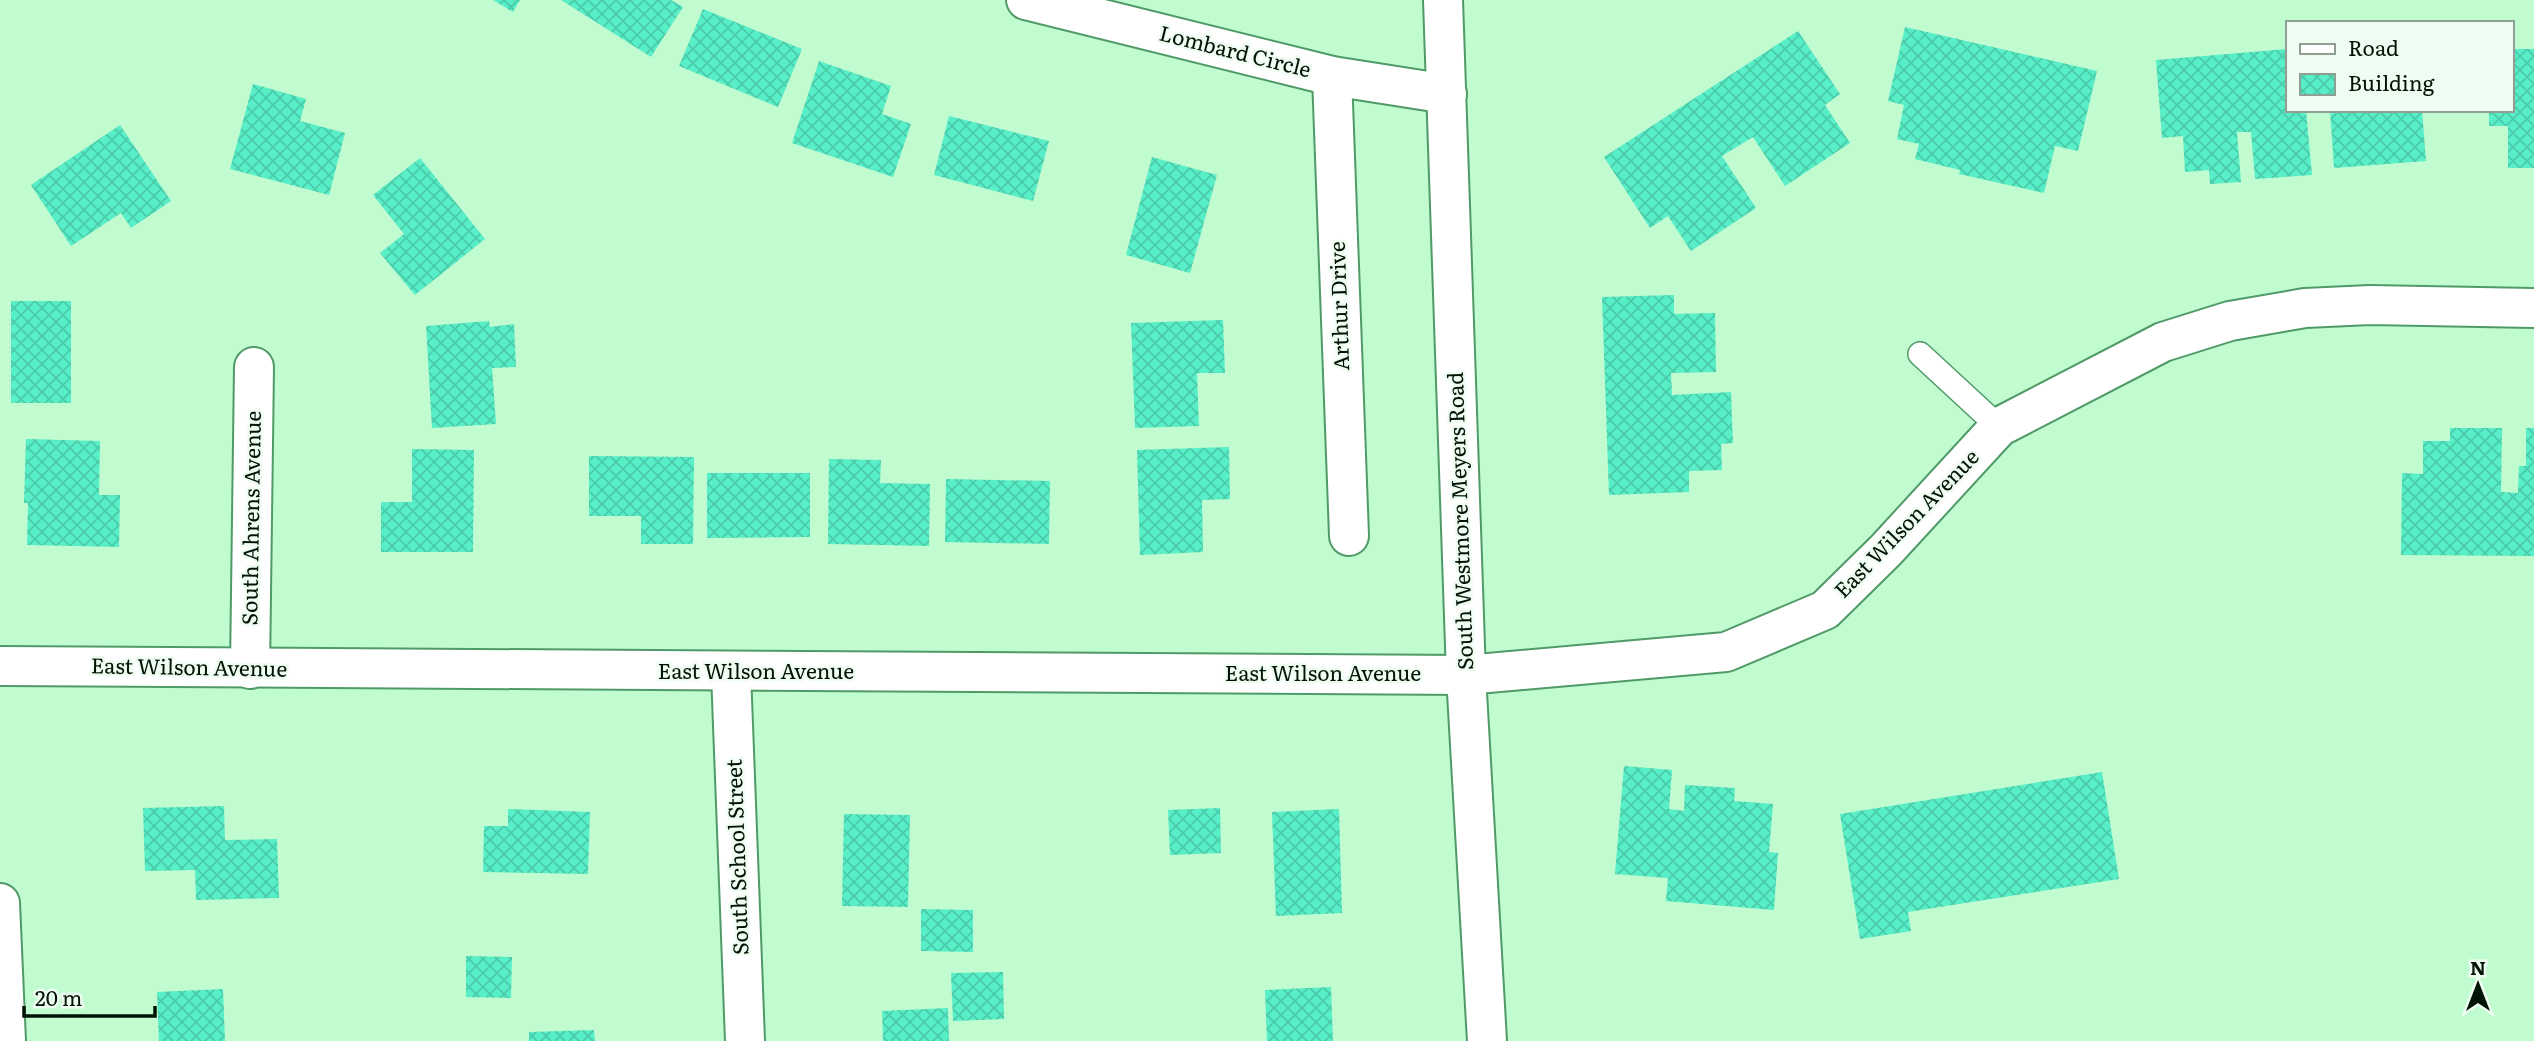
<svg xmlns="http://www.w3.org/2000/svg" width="2534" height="1041" viewBox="0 0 2534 1041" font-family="Literata,serif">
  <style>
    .building { fill: url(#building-cross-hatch) }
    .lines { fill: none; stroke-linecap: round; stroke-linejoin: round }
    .service-casing { stroke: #509a68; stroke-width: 26 }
    .minor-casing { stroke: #509a68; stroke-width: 42 }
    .tertiary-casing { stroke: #509a68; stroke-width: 42 }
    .service { stroke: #fff; stroke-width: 23 }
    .minor { stroke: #fff; stroke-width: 38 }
    .tertiary { stroke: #fff; stroke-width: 38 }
    .labels { text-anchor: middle; stroke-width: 5; stroke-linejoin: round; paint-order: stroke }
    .street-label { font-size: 21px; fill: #001305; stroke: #eefcf1 }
  </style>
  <defs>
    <pattern id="building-cross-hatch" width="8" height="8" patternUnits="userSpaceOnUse" patternTransform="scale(1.75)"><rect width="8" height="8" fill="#57eec8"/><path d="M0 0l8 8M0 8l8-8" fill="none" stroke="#4acbaa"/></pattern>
  </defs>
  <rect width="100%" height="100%" fill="#c0fcd0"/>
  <!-- building -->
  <g class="building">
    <polygon points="493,0 520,0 513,12"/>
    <polygon points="561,0 671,0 683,7 651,57"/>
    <polygon points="703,9 802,49 778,107 679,66"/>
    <polygon points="1905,27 2097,71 2078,151 2055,146 2044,193 1959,174 1960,170 1915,159 1919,144 1897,139 1904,105 1888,101"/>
    <polygon points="1798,31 1840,94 1825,105 1850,143 1785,186 1753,137 1722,156 1756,208 1691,251 1668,216 1650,228 1604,157"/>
    <polygon points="2287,49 2287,110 2306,110 2312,175 2255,179 2251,132 2237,132 2241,182 2210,184 2209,170 2185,172 2183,136 2162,138 2156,60"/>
    <polygon points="2511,49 2534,49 2534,168 2508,168 2508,126 2489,126 2489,110 2511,110"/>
    <polygon points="819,61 891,86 882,114 911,124 893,177 792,143"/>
    <polygon points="253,84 306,99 300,121 345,133 329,195 230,169"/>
    <polygon points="2330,110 2422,110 2426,161 2334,168"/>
    <polygon points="949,116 1049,141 1033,201 934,175"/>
    <polygon points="120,125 171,201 131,228 121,213 71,246 31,185"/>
    <polygon points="1152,157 1217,175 1190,273 1126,255"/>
    <polygon points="420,158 485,239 415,295 380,253 404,234 373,195"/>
    <polygon points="1674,295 1674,314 1715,313 1716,372 1671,373 1672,395 1731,392 1733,443 1721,444 1722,470 1689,471 1689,492 1609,495 1602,297"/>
    <rect x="11" y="301" width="60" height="102"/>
    <polygon points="1223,320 1225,373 1197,373 1199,426 1135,428 1131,323"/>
    <polygon points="489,321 490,327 514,324 516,367 492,368 496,424 432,428 426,326"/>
    <polygon points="2450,428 2502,428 2501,492 2518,493 2519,466 2526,466 2526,428 2534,428 2534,556 2401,555 2402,473 2423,474 2423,441 2450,441"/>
    <polygon points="26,439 100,441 99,495 120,495 119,547 27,545 28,503 24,503"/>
    <polygon points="1229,447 1230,499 1202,500 1203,552 1140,555 1137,450"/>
    <polygon points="412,449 474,450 473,552 381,552 381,502 412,502"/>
    <polygon points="589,456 694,457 693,544 641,544 641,516 589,516"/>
    <polygon points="829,459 881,460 880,483 930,484 929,546 828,544"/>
    <polygon points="707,473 810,473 810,537 707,538"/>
    <polygon points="946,479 1050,481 1049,544 945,542"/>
    <polygon points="1624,766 1672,770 1669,809 1684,811 1685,785 1735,788 1734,801 1773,804 1769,852 1778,853 1774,910 1666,901 1668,878 1615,874"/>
    <polygon points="2102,772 2119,879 1908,912 1911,931 1860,939 1840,814"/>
    <polygon points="224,806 225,840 277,839 279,898 196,900 195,870 145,871 143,808"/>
    <polygon points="1220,808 1221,853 1170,855 1168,810"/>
    <polygon points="508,809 590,812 588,874 483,872 484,826 508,826"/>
    <polygon points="1339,809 1342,913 1276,916 1272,812"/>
    <polygon points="844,814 910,815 908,907 842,906"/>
    <polygon points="921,909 973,910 973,952 921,951"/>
    <polygon points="466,956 512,957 511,998 466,997"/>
    <polygon points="1003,972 1004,1019 953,1021 951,973"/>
    <polygon points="1331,987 1333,1041 1267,1041 1265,990"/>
    <polygon points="223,989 225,1041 159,1041 157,992"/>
    <polygon points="948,1008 949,1041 883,1041 882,1011"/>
    <polygon points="594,1030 595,1041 529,1041 529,1032"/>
  </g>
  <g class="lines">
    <!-- service casing -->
    <g class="service-casing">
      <polyline id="service" points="1920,354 1999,427"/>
    </g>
    <!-- minor casing -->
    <g class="minor-casing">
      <g id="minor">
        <polyline points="1026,0 1332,76 1447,94"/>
        <polyline points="1332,76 1349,536"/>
        <polyline points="250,669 254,367"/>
        <polyline points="731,672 745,1041"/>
        <polyline points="1466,675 1726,652 1825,610 1886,550 1999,427 2163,342 2230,321 2305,308 2370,305 2534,308"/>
        <polyline points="0,903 6,1041"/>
      </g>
    </g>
    <!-- tertiary casing -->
    <g class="tertiary-casing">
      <g id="tertiary">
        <polyline points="1443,0 1466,675 1487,1041"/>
        <polyline points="0,666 1466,675"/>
      </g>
    </g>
    <!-- service -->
    <use href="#service" class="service"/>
    <!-- minor -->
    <use href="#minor" class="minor"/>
    <!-- tertiary -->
    <use href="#tertiary" class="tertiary"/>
  </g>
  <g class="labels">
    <!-- street labels -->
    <g class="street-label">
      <text transform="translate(1235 52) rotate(14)" y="7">Lombard Circle</text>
      <text transform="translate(1340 306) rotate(-92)" y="7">Arthur Drive</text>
      <text transform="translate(252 518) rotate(-89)" y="7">South Ahrens Avenue</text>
      <text transform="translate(1461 521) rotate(-92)" y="7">South Westmore Meyers Road</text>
      <text transform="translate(1907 524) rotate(-46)" y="7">East Wilson Avenue</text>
      <text transform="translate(189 668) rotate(1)" y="7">East Wilson Avenue</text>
      <text x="756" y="679">East Wilson Avenue</text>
      <text x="1323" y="681">East Wilson Avenue</text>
      <text transform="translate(738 857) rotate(-92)" y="7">South School Street</text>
    </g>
  </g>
  <!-- legend -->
  <rect x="2286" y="21" width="228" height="91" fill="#eefcf1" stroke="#8f9f93" stroke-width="2"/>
  <rect x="2300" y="44" width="35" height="10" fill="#ffffff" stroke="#8f9f93" stroke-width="2"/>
  <text x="2348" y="56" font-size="21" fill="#001305">Road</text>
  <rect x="2300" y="74" width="35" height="21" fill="url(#building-cross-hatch)" stroke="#8f9f93" stroke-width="2"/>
  <text x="2348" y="91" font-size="21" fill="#001305">Building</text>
  <!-- north arrow -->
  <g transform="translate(2478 985)" stroke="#eefcf1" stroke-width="5" paint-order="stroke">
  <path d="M0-5L12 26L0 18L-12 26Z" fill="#001305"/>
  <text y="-10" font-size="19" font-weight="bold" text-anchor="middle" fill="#001305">N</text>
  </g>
  <!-- scale -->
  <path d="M24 1006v10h131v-10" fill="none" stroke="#001305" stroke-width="3.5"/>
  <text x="35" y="1006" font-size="21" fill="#001305" stroke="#eefcf1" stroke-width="5" paint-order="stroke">20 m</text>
</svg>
